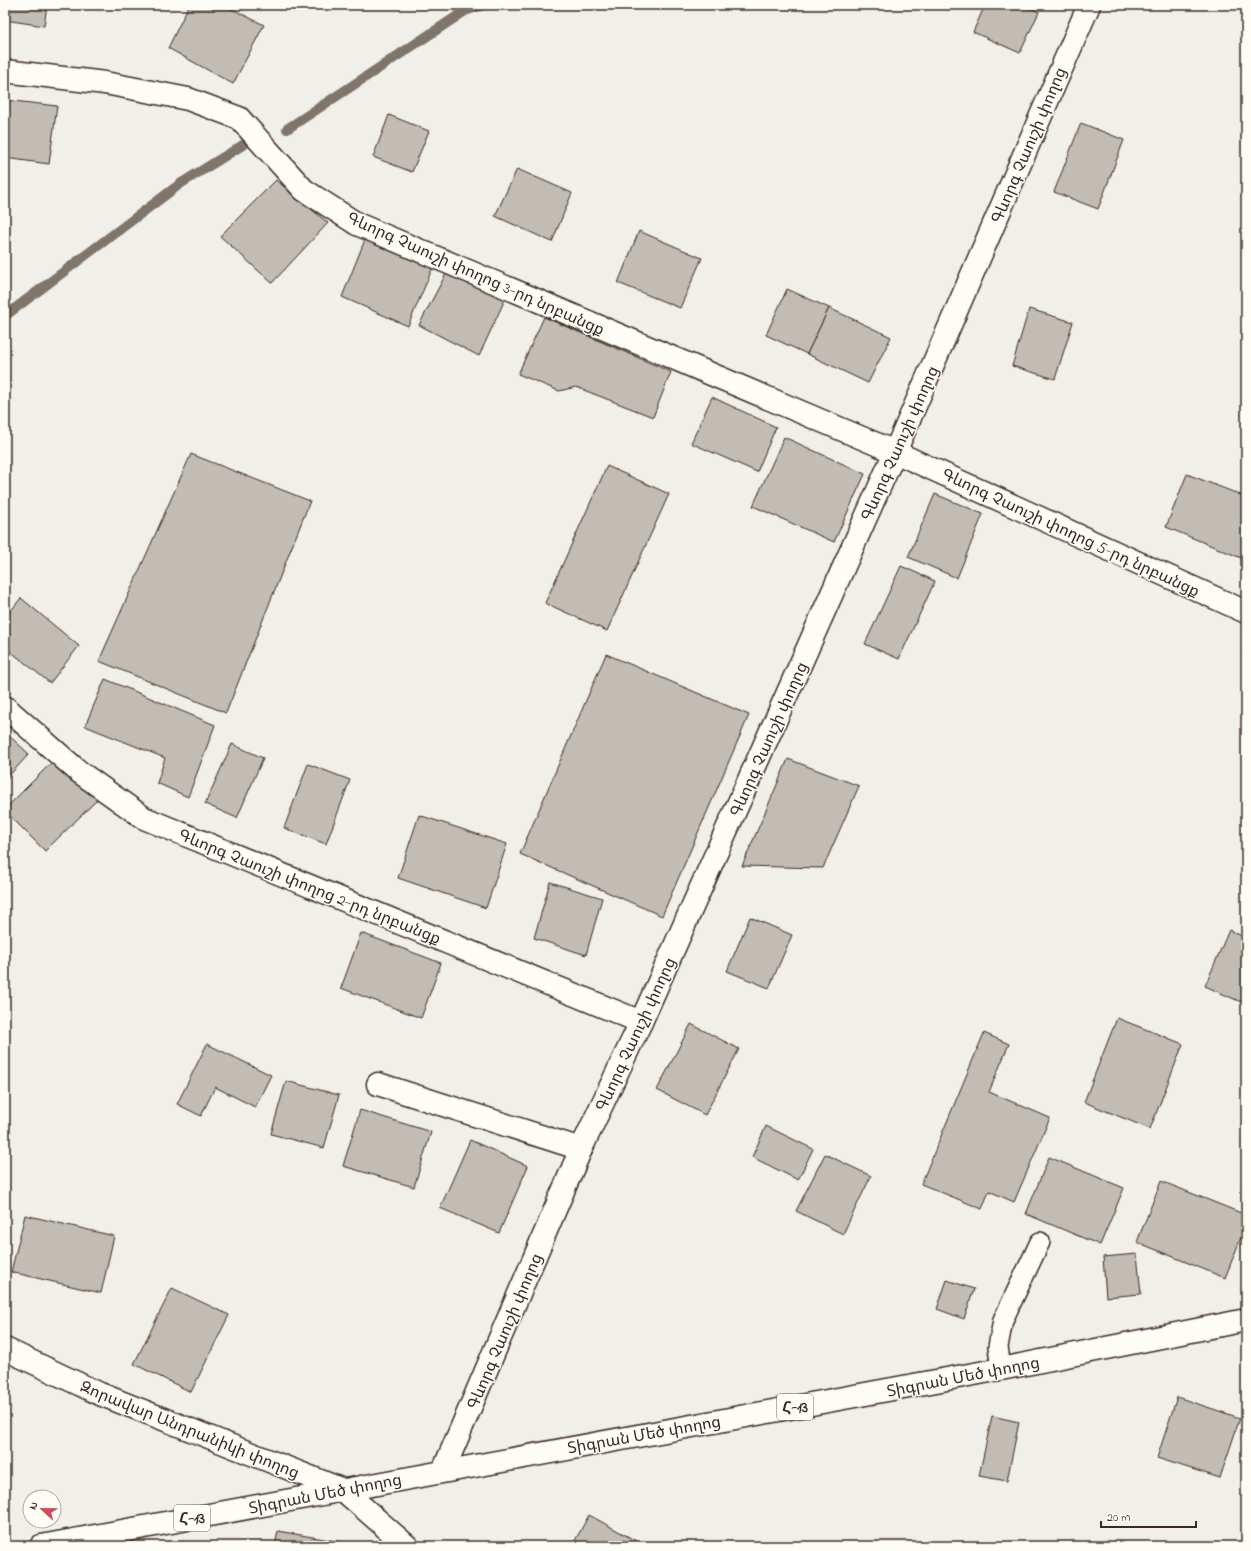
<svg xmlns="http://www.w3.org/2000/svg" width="1251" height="1551" viewBox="0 0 1251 1551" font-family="'Indie Flower','Noto Sans Armenian',sans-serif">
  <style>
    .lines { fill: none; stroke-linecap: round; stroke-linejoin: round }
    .stream { stroke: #80746b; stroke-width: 10 }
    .building { fill: #c1bcb4; stroke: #3b2a1e }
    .service-casing { stroke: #3b2a1e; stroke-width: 22 }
    .minor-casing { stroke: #3b2a1e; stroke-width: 25 }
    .tertiary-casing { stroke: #3b2a1e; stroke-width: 25 }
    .secondary-casing { stroke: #3b2a1e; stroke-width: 25 }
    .primary-casing { stroke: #3b2a1e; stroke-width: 25 }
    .service { stroke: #fdfcf7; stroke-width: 19 }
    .minor { stroke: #fdfcf7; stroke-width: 22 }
    .tertiary { stroke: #fdfcf7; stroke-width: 22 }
    .secondary { stroke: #fdfcf7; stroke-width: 22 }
    .primary { stroke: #fdfcf7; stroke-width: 22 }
    .labels { text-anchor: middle; stroke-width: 3; stroke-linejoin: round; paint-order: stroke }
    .shield { fill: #fdfcf7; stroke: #75695f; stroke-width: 1 }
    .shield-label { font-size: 15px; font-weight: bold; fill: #3b2a1e }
    .street-label { font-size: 16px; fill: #3b2a1e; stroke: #fdfcf7 }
  </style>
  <rect width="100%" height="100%" fill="#f1efea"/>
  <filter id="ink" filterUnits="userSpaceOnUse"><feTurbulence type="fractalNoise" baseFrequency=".025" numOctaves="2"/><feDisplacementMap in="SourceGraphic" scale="8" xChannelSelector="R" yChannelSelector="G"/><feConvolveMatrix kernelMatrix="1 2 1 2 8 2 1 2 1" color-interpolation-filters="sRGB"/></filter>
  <g filter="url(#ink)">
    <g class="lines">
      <!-- stream -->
      <g class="stream">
        <polyline points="287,129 465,11 483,5"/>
        <polyline points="5,316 180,184 246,143"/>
      </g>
    </g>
    <!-- building -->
    <g class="building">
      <polygon points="5,5 47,5 44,26 5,20"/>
      <polygon points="189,5 224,5 264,25 233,84 168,48"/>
      <polygon points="985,5 1024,5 1039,12 1020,53 973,32"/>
      <polygon points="5,100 57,106 49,164 5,158"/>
      <polygon points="389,115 429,131 412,172 373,157"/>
      <polygon points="1081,123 1124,140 1098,209 1054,192"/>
      <polygon points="517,169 572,193 552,242 495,216"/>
      <polygon points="276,180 328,223 272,283 220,236"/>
      <polygon points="639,231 702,258 680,308 618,283"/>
      <polygon points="366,237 433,267 408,326 342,297"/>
      <polygon points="449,268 507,295 479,356 419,325"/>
      <polygon points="787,289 829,308 807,354 766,335"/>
      <polygon points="829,308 891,337 868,383 807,354"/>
      <polygon points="1029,309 1073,322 1055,379 1012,366"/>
      <polygon points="544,317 671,372 653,417 576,387 559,391 518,374"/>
      <polygon points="712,397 776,427 757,472 691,443"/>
      <polygon points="784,437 865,474 834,542 753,506"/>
      <polygon points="191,454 310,501 226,713 99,661"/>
      <polygon points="607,466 669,494 607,631 545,603"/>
      <polygon points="1187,474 1246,497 1246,560 1166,527"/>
      <polygon points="935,494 983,514 957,578 908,557"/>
      <polygon points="901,566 935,581 899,659 865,644"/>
      <polygon points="21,598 79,646 50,683 5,647 5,618"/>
      <polygon points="606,654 749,715 662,916 520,854"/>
      <polygon points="105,679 215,725 188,797 157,783 165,758 85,726"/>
      <polygon points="5,732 29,754 5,780"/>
      <polygon points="232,744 263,758 237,818 205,804"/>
      <polygon points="57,757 99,798 45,851 5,811 5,809"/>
      <polygon points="788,759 859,786 823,868 742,866"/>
      <polygon points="308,764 350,780 326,844 284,828"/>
      <polygon points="419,815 507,844 486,908 398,878"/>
      <polygon points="550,882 602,898 586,955 534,938"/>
      <polygon points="750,917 792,935 769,988 727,971"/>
      <polygon points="1229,930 1246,938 1246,990 1241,1002 1205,986"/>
      <polygon points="361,933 441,963 421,1018 341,988"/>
      <polygon points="1117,1018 1183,1044 1150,1129 1084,1102"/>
      <polygon points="691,1024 739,1049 705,1115 657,1090"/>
      <polygon points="984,1033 1009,1044 989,1092 1050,1118 1014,1202 989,1191 982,1209 921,1184"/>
      <polygon points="207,1044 271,1075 255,1107 215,1087 201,1116 177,1104"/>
      <polygon points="286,1081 339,1095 324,1148 271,1134"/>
      <polygon points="360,1110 431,1132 414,1187 343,1166"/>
      <polygon points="766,1126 813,1149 798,1180 752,1157"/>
      <polygon points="470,1140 528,1166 499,1233 440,1208"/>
      <polygon points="825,1154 871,1176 843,1234 796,1211"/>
      <polygon points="1049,1157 1124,1188 1100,1245 1026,1214"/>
      <polygon points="1161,1181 1246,1215 1246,1225 1225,1278 1137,1242"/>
      <polygon points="25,1215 114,1236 101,1293 11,1272"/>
      <polygon points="1137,1254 1141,1294 1106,1297 1103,1257"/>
      <polygon points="947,1280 974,1289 964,1319 937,1309"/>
      <polygon points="172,1288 229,1315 191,1392 134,1364"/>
      <polygon points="1177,1397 1240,1418 1220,1478 1157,1458"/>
      <polygon points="992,1416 1019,1422 1007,1481 979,1476"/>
      <polygon points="589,1515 640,1543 639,1546 572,1546"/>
      <polygon points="278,1531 347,1543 346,1546 275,1546"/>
    </g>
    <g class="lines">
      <!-- service casing -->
      <g class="service-casing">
        <polyline id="service" points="1001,1369 998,1347 1003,1320 1040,1242"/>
      </g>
      <!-- minor casing -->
      <g class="minor-casing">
        <g id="minor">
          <polyline points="5,71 105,83 188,99 239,118 304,190 357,224 895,452 1246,612"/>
          <polyline points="5,707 78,771 144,818 641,1022"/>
          <polyline points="378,1084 581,1149"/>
          <polyline points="343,1490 407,1546"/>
        </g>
      </g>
      <!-- tertiary casing -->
      <g class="tertiary-casing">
        <polyline id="tertiary" points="5,1349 100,1394 343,1490"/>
      </g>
      <!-- secondary casing -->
      <g class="secondary-casing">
        <polyline id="secondary" points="443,1471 581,1149 641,1022 895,452 1089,5"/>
      </g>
      <!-- primary casing -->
      <g class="primary-casing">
        <polyline id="primary" points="41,1546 1001,1369 1246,1320"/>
      </g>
      <!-- service -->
      <use href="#service" class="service"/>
      <!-- minor -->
      <use href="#minor" class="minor"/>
      <!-- tertiary -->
      <use href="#tertiary" class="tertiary"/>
      <!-- secondary -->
      <use href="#secondary" class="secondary"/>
      <!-- primary -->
      <use href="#primary" class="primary"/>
    </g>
  </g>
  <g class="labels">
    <!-- shield labels -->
    <g class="shield">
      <rect x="777" y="1394" width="36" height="26" rx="3"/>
      <rect x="174" y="1505" width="36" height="26" rx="3"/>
    </g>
    <g class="shield-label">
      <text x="795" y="1412">Հ-13</text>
      <text x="192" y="1523">Հ-13</text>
    </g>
    <!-- street labels -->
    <g class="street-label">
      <text transform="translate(1028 145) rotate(-67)" y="6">Գևորգ Չաուշի փողոց</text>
      <text transform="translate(476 273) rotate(24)" y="6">Գևորգ Չաուշի փողոց 3-րդ նրբանցք</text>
      <text transform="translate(899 443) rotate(-66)" y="6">Գևորգ Չաուշի փողոց</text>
      <text transform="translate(1071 532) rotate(25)" y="6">Գևորգ Չաուշի փողոց 5-րդ նրբանցք</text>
      <text transform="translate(768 739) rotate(-66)" y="6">Գևորգ Չաուշի փողոց</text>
      <text transform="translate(310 886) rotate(22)" y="6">Գևորգ Չաուշի փողոց 2-րդ նրբանցք</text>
      <text transform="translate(635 1034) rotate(-65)" y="6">Գևորգ Չաուշի փողոց</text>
      <text transform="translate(504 1331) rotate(-67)" y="6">Գևորգ Չաուշի փողոց</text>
      <text transform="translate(963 1376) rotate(-11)" y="6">Տիգրան Մեծ փողոց</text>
      <text transform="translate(190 1429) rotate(22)" y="6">Զորավար Անդրանիկի փողոց</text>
      <text transform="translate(644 1434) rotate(-10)" y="6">Տիգրան Մեծ փողոց</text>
      <text transform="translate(325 1493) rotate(-11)" y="6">Տիգրան Մեծ փողոց</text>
    </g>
  </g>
  <!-- margin -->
  <rect width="1251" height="1551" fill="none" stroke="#fdfcf7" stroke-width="20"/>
  <rect x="10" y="10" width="1231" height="1531" fill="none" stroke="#3b2a1e" stroke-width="1.5" filter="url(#ink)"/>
  <!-- north arrow -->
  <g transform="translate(42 1509) rotate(292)"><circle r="19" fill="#fdfcf7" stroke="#afa8a0"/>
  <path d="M0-3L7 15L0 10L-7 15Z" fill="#d1495b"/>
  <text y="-6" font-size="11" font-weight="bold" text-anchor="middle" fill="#3b2a1e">N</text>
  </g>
  <!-- scale -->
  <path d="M1101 1521v6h95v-6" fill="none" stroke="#3b2a1e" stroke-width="2"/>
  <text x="1107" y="1521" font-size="12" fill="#3b2a1e" stroke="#fdfcf7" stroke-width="3" paint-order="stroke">20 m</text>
</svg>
